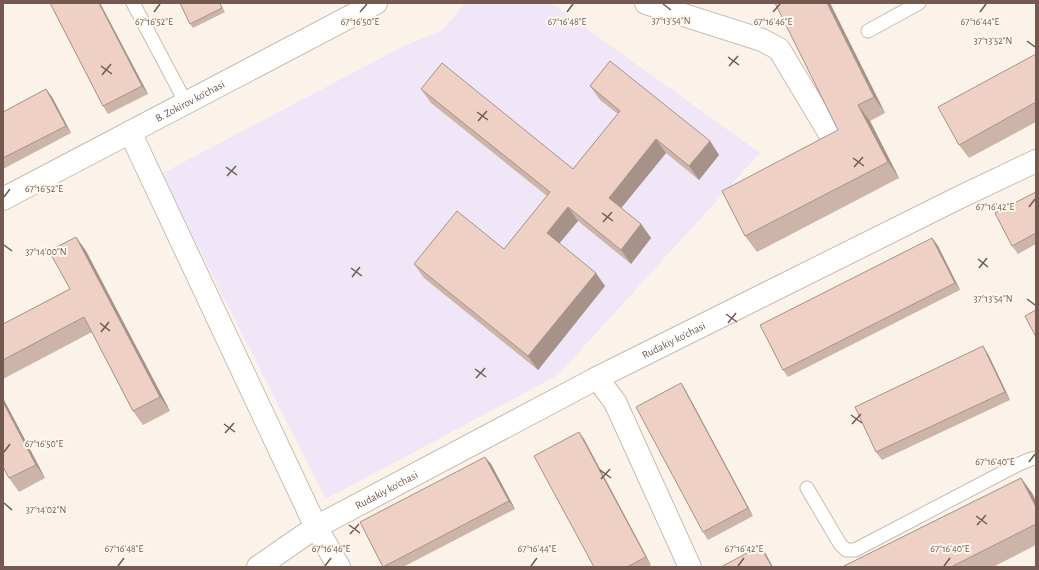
<svg xmlns="http://www.w3.org/2000/svg" width="1039" height="570" viewBox="0 0 1039 570" font-family="'Alegreya Sans',sans-serif">
  <style>
    .education { fill: #efe6f7 }
    .lines { fill: none; stroke-linecap: round; stroke-linejoin: round }
    .lane-casing { stroke: #ccbab0; stroke-width: 15 }
    .street-casing { stroke: #ccbab0; stroke-width: 24 }
    .lane { stroke: #fff; stroke-width: 13 }
    .street { stroke: #fff; stroke-width: 22 }
    .wall { fill: #cdb4a9 }
    .shaded-wall { fill: #a79289 }
    .building { fill: #eed1c4; stroke: #a79289 }
    .ticks { fill: none; stroke: #73594f; stroke-width: 1.5 }
    .labels { text-anchor: middle; stroke-width: 4; stroke-linejoin: round; paint-order: stroke }
    .street-label { font-size: 11px; fill: #73594f; stroke: #fdf7f0 }
    .ticks-label { font-size: 10px; text-anchor: middle; fill: #73594f; stroke: #fdf7f0; stroke-width: 4; stroke-linejoin: round; paint-order: stroke }
  </style>
  <rect width="100%" height="100%" fill="#fbf3ea"/>
  <!-- education -->
  <polygon class="education" points="465,3 551,3 760,153 558,375 326,499 161,174 404,46 442,31"/>
  <g class="lines">
    <!-- lane casing -->
    <g class="lane-casing">
      <g id="lane">
        <polyline points="133,3 186,103"/>
        <polyline points="868,31 919,3"/>
        <polyline points="807,488 840,544 846,550 855,550 1019,464 1031,459 1036,458"/>
      </g>
    </g>
    <!-- street casing -->
    <g class="street-casing">
      <g id="street">
        <polyline points="646,3 762,40 779,49 830,134"/>
        <polyline points="130,132 316,527 339,567"/>
        <path id="s1" d="M3,199L376,3"/>
        <polyline points="597,378 615,402 690,567"/>
        <path id="s2" d="M258,567L316,527L597,378L956,199L1036,161"/>
      </g>
    </g>
    <!-- lane -->
    <use href="#lane" class="lane"/>
    <!-- street -->
    <use href="#street" class="street"/>
  </g>
  <!-- wall -->
  <g class="wall">
    <polygon points="50,3 100,3 148,94 108,114 103,106"/>
    <polygon points="180,3 220,3 225,12 193,28 190,24"/>
    <polygon points="830,3 885,113 870,121 899,178 757,252 745,236 838,130"/>
    <polygon points="1036,54 1036,122 969,158 959,145"/>
    <polygon points="590,86 710,141 719,155 699,180 666,153 621,208 641,224 651,238 631,264 578,221 559,244 605,286 538,370 424,278 414,264 504,249 547,196 431,103 421,89 573,169 618,114 600,100"/>
    <polygon points="46,89 52,97 71,133 3,169 3,112"/>
    <polygon points="1036,192 1036,244 1018,254 1012,246"/>
    <polygon points="76,237 86,251 170,411 143,425 133,411 92,332 3,379 3,324 70,289"/>
    <polygon points="932,238 938,246 960,290 788,377 783,370"/>
    <polygon points="988,354 1010,400 882,460 876,452"/>
    <polygon points="681,383 686,391 753,516 708,540 703,532"/>
    <polygon points="3,398 45,478 19,492 9,478"/>
    <polygon points="584,439 651,565 647,567 594,567"/>
    <polygon points="485,457 491,464 515,509 403,567 383,567"/>
    <polygon points="1021,478 1032,493 1036,501 1036,545 993,567 842,567"/>
  </g>
  <!-- shaded-wall -->
  <g class="shaded-wall">
    <polygon points="99,3 100,3 148,94 142,86"/>
    <polygon points="827,3 830,3 885,113 874,97"/>
    <polygon points="46,89 52,97 71,133 66,126"/>
    <polygon points="858,105 870,121 899,178 888,162"/>
    <polygon points="656,139 666,153 618,212 609,198"/>
    <polygon points="710,141 719,155 699,180 689,166"/>
    <polygon points="568,207 578,221 556,247 547,233"/>
    <polygon points="641,224 651,238 631,264 621,250"/>
    <polygon points="76,237 86,251 170,411 160,397"/>
    <polygon points="932,238 938,246 960,290 955,283"/>
    <polygon points="596,273 605,286 538,370 528,356"/>
    <polygon points="983,346 988,354 1010,400 1005,392"/>
    <polygon points="681,383 686,391 753,516 748,508"/>
    <polygon points="3,398 45,478 36,465 3,402"/>
    <polygon points="579,432 584,439 651,565 646,557"/>
    <polygon points="485,457 491,464 515,509 509,501"/>
    <polygon points="1021,478 1032,493 1036,501 1036,507"/>
    <polygon points="760,546 766,554 773,567 772,567"/>
  </g>
  <!-- building -->
  <g class="building">
    <polygon points="50,3 99,3 142,86 103,106"/>
    <polygon points="180,3 220,3 222,8 190,24"/>
    <polygon points="775,3 827,3 874,97 858,105 888,162 745,236 722,191 838,130"/>
    <polygon points="1036,54 1036,102 959,145 938,107"/>
    <polygon points="610,61 710,141 689,166 656,139 609,198 641,224 621,250 568,207 547,233 596,273 528,356 414,264 457,211 504,249 550,192 421,89 442,63 573,169 620,111 590,86"/>
    <polygon points="46,89 66,126 3,158 3,112"/>
    <polygon points="1036,192 1036,233 1012,246 995,213"/>
    <polygon points="76,237 160,397 133,411 84,317 3,360 3,324 70,289 49,251"/>
    <polygon points="932,238 955,283 783,370 760,325"/>
    <polygon points="1036,310 1036,337 1025,316"/>
    <polygon points="983,346 1005,392 876,452 855,407"/>
    <polygon points="681,383 748,508 703,532 636,407"/>
    <polygon points="3,402 36,465 9,478 3,467"/>
    <polygon points="579,432 646,557 627,567 594,567 534,456"/>
    <polygon points="485,457 509,501 383,567 360,522"/>
    <polygon points="1021,478 1036,507 1036,524 951,567 842,567"/>
    <polygon points="760,546 772,567 721,567"/>
  </g>
  <!-- ticks -->
  <path class="ticks" d="M663,4L671,10M154,12L160,4M360,12L367,4M567,12L573,4M773,12L780,4M980,12L986,4M1027,41L1035,47M728,57L739,65M101,66L112,74M729,66L738,56M102,75L111,64M477,112L488,120M478,121L487,111M853,158L864,166M226,167L237,175M854,167L863,157M227,176L236,166M4,197L10,189M1029,207L1035,199M602,213L613,221M603,222L612,212M4,245L12,251M978,259L988,267M351,268L362,276M979,268L987,258M352,277L360,267M1027,299L1035,305M726,314L737,322M100,323L110,331M728,323L736,313M101,332L109,322M475,369L486,377M476,378L485,368M851,415L862,423M224,424L235,432M852,424L861,414M225,433L234,423M4,452L10,444M1029,462L1035,454M600,470L611,478M601,479L610,469M4,503L12,510M976,516L987,524M349,525L360,533M977,525L986,515M350,534L359,524M118,566L124,558M325,566L331,558M531,566L537,558M738,566L744,558M944,566L950,558"/>
  <g class="labels">
    <!-- street labels -->
    <g class="street-label">
      <text dy="4" stroke="none"><textPath href="#s1" startOffset="211">B. Zokirov ko'chasi</textPath></text>
      <text dy="4" stroke="none"><textPath href="#s2" startOffset="474">Rudakiy ko'chasi</textPath></text>
      <text dy="4" stroke="none"><textPath href="#s2" startOffset="150">Rudakiy ko'chasi</textPath></text>
    </g>
  </g>
  <g class="ticks-label">
    <text x="671" y="24">37°13'54"N</text>
    <text x="154" y="25">67°16'52"E</text>
    <text x="360" y="25">67°16'50"E</text>
    <text x="567" y="25">67°16'48"E</text>
    <text x="773" y="25">67°16'46"E</text>
    <text x="980" y="25">67°16'44"E</text>
    <text x="993" y="44">37°13'52"N</text>
    <text x="44" y="192">67°16'52"E</text>
    <text x="995" y="210">67°16'42"E</text>
    <text x="46" y="255">37°14'00"N</text>
    <text x="993" y="302">37°13'54"N</text>
    <text x="44" y="447">67°16'50"E</text>
    <text x="995" y="465">67°16'40"E</text>
    <text x="46" y="513">37°14'02"N</text>
    <text x="124" y="552">67°16'48"E</text>
    <text x="331" y="552">67°16'46"E</text>
    <text x="537" y="552">67°16'44"E</text>
    <text x="744" y="552">67°16'42"E</text>
    <text x="950" y="552">67°16'40"E</text>
  </g>
  <!-- border -->
  <rect width="1039" height="570" fill="none" stroke="#73594f" stroke-width="8"/>
</svg>
